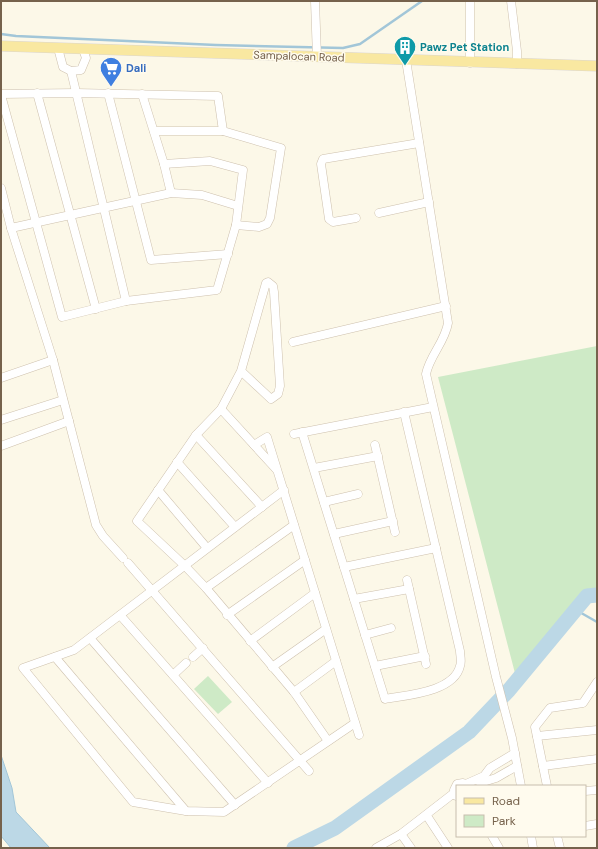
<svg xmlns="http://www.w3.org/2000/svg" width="598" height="849" viewBox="0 0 598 849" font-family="'DM Sans',sans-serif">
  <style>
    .green { fill: #ceeac6 }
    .water { fill: #bcd8e6; stroke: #a2c6d8 }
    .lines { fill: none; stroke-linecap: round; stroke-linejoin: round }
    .stream { stroke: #a2c6d8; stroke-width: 2.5 }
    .river { stroke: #bcd8e6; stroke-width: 15 }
    .minor-casing { stroke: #cec1ae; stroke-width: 9 }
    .major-casing { stroke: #dbd6d0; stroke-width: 11 }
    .minor { stroke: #fff; stroke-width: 8 }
    .major { stroke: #f9e8a1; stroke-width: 10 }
    .labels { text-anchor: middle; stroke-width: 3; stroke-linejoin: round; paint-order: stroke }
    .culture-label { font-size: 11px; font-weight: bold; fill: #0d838f; stroke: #fffbee; text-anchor: start }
    .street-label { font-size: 11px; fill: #76624c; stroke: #fffbee }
    .shop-label { font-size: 11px; font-weight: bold; fill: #366cbe; stroke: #fffbee; text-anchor: start }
  </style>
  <rect width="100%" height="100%" fill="#fcf8e8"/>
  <!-- green -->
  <g class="green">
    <polygon points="597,346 597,595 587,596 517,681 438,377"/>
    <polygon points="208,676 232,702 218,714 194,689"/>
  </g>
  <!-- water -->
  <polygon class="water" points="1,755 12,788 16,812 50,848 11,848 1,836"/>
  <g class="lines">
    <!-- stream -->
    <g class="stream">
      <polyline points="1,34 16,36 216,45 343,48 360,44 422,1"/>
      <polyline points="576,610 597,622"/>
    </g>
    <!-- river -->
    <polyline class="river" points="294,848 335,828 469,732 509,690 587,596 597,595"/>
    <!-- minor casing -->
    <g class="minor-casing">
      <g id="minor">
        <polyline points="315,1 317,57"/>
        <polyline points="511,1 517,51 517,64"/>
        <polyline points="58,48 63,67 71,71 81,70 86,58 83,49"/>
        <path d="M406,60L448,323C445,342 430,355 426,374L496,677L512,738L521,786"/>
        <polyline points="470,63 470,1"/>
        <polyline points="71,71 126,301"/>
        <polyline points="37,93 96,309"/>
        <polyline points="108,93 151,260 228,254"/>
        <polyline points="1,94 76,93 218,96 223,131"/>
        <polyline points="142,94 164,164 171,193"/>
        <polyline points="1,95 62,317 126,301 217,290 236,225 243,170 210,161 164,164"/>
        <polyline points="154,131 223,131 281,148 270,218 267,224 259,227 236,225"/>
        <polyline points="1,188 11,228 53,360 96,525 103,536 123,558"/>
        <polyline points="379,213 429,202"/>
        <polyline points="356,218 333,222 329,219 321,164 323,159 419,143"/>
        <polyline points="11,228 171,193 202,195 238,206"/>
        <polyline points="293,342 446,306"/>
        <polyline points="241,371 271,399 278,394 280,386 274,292 273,286 268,282 266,283 241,371 221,409 196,435 137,521 185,566 206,588 294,692 328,741"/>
        <polyline points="1,378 53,360"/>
        <polyline points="221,409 276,469"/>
        <polyline points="1,420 63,400"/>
        <path d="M302,432L385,699C407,695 454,692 460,666C462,662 460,655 460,651L404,412"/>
        <polyline points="294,434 433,407"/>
        <polyline points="196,435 262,507"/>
        <polyline points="254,445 267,437 359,735"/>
        <polyline points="375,445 395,532"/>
        <polyline points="1,446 69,421"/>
        <polyline points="177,462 235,527"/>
        <polyline points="314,468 378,456"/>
        <polyline points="158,490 207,548"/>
        <polyline points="284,490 74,650 23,668 133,802 186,811 224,812 355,723"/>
        <polyline points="324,502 358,494"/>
        <polyline points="334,534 393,521"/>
        <polyline points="128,563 309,771"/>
        <polyline points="344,567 436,548"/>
        <polyline points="407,580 426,664"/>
        <polyline points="206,588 294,525"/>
        <polyline points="354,599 409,589"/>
        <polyline points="120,615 268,783"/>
        <polyline points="227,615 305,560"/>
        <polyline points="365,635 391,628"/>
        <polyline points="90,638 235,805"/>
        <polyline points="250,641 315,593"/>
        <polyline points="55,657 186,811"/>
        <polyline points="193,657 203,648"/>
        <polyline points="375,666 425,656"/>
        <polyline points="272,667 326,629"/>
        <polyline points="173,675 186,663"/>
        <polyline points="294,692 336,661"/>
        <polyline points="537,736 597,730"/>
        <polyline points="543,766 597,759"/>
        <polyline points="480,783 496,778 517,766"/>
        <polyline points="466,784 484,776 490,768 515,753"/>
        <polyline points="547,786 535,727 550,708 583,703 597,682"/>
        <polyline points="585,791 597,790"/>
        <polyline points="456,796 454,790 457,784 463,783 468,786"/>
        <polyline points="427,816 448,848"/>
        <polyline points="585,826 597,824"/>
        <polyline points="401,834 411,848"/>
        <polyline points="492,836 499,848"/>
        <polyline points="531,836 533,848"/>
        <polyline points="557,836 560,848"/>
        <polyline points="376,848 401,834 454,793"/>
      </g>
    </g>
    <!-- major casing -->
    <g class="major-casing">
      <polyline id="major" points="1,46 597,66"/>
    </g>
    <!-- minor -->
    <use href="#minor" class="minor"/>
    <!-- major -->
    <use href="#major" class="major"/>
  </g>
  <!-- icons -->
  <defs>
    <g id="building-pin" transform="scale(1.15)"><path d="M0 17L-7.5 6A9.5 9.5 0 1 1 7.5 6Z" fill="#0f9aa8" stroke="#fffbee"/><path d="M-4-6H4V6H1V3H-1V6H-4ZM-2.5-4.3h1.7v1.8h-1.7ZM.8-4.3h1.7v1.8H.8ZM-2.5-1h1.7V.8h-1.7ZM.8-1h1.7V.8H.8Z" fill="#fff"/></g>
    <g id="supermarket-pin" transform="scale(1.15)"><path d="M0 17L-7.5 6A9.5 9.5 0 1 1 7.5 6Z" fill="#3f7fe0" stroke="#fffbee"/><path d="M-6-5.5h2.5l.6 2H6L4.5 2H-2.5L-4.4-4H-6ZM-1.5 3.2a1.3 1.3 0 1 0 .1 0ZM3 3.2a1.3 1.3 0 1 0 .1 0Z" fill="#fff"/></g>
  </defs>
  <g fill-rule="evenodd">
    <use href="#building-pin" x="405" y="47"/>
    <use href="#supermarket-pin" x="111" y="68"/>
  </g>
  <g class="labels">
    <!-- culture labels -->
    <g class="culture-label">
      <text x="420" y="51">Pawz Pet Station</text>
    </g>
    <!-- street labels -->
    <g class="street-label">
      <text transform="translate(299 56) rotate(2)" y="4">Sampalocan Road</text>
    </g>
    <!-- shop labels -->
    <g class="shop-label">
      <text x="126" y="72">Dali</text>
    </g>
  </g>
  <!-- border -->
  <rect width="598" height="849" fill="none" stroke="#76624c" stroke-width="4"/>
  <!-- legend -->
  <rect x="456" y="785" width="130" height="52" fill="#fffbee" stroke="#c8bead"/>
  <rect x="464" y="798" width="20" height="6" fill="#f9e8a1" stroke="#c8bead"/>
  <text x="492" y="805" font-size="12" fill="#76624c">Road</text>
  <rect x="464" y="815" width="20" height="12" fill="#ceeac6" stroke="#c8bead"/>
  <text x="492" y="825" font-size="12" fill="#76624c">Park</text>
</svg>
